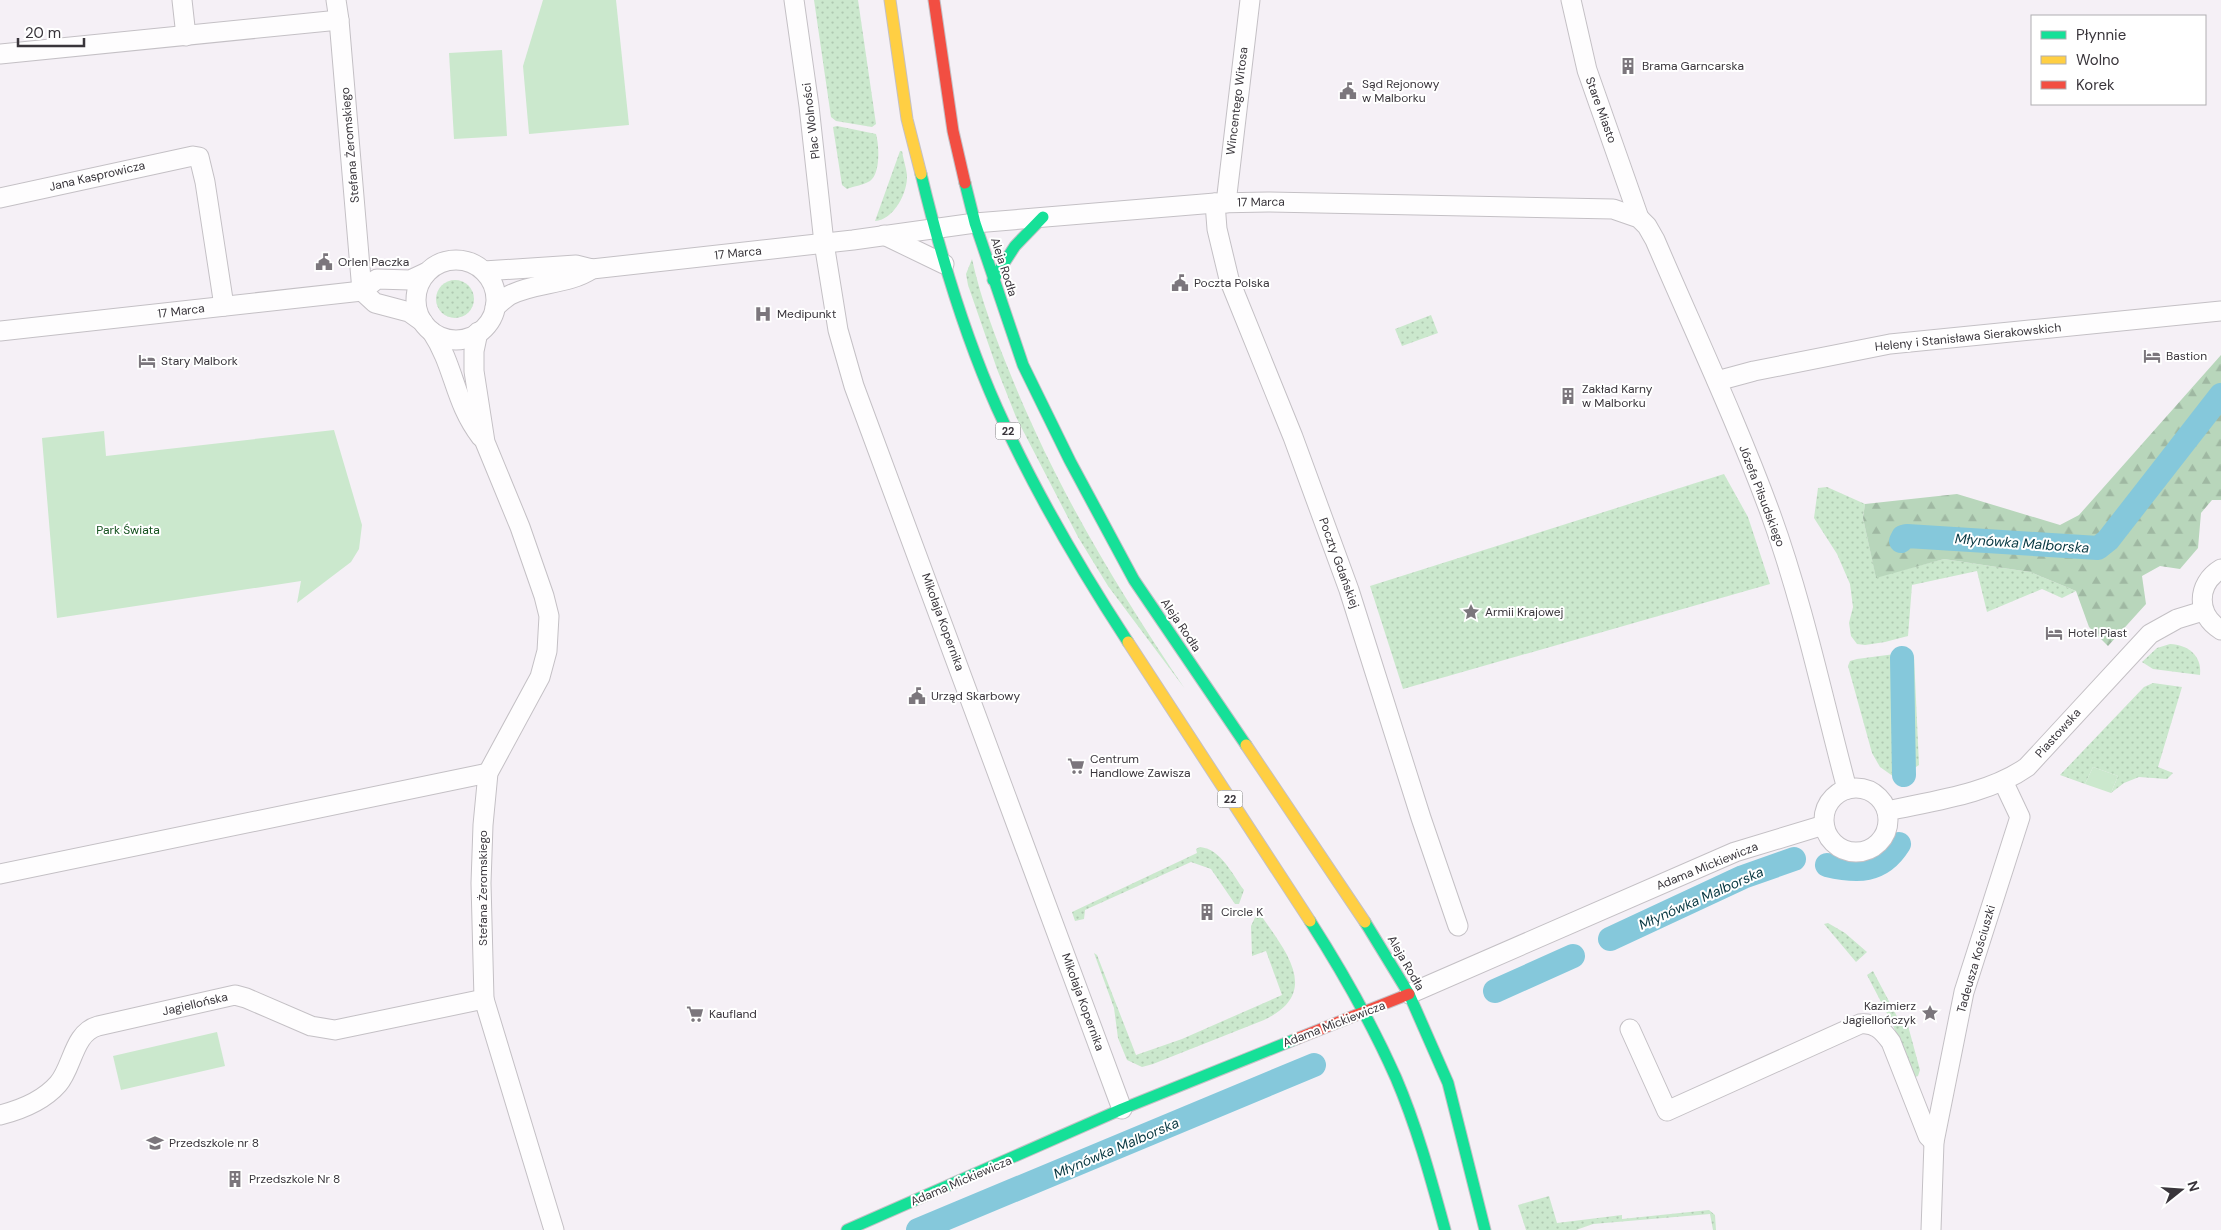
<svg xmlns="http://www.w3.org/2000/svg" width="2221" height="1230" viewBox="0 0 2221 1230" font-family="'DM Sans',sans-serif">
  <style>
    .grass { fill: url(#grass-dots) }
    .forest { fill: url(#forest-firs) }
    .green { fill: #cbe8cd }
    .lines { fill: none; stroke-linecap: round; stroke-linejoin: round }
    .canal { stroke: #85c8db; stroke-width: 24 }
    .street-casing { stroke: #c4c0c5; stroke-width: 21 }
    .fast-casing { stroke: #c4c0c5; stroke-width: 13 }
    .slow-casing { stroke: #c4c0c5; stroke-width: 13 }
    .jam-casing { stroke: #c4c0c5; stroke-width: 13 }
    .street { stroke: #fefdfe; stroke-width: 19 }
    .fast { stroke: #16e098; stroke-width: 11 }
    .slow { stroke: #ffcf43; stroke-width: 11 }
    .jam { stroke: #f24e42; stroke-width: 11 }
    .labels { text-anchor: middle; stroke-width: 4; stroke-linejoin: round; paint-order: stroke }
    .shield { fill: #fff; stroke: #747276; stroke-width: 1 }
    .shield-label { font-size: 11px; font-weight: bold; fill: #39353b }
    .poi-label { font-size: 12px; fill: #39353b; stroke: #fff; text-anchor: start }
    .street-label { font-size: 12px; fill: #39353b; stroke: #fff }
    .park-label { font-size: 12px; fill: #14511e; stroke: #fff }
    .water-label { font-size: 14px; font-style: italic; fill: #083842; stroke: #fff }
  </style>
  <defs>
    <pattern id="grass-dots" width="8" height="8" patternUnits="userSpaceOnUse" patternTransform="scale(1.25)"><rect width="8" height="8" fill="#cbe8cd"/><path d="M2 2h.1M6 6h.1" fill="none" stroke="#afc8b1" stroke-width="1.8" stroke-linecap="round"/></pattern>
    <pattern id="forest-firs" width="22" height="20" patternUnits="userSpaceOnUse" patternTransform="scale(1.25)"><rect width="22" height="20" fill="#b8d6bb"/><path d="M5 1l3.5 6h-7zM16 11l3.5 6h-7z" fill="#9fb8a2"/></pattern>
  </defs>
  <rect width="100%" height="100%" fill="#f5f0f6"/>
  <!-- grass -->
  <g class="grass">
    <polygon points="814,0 858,0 876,124 872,127 836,121 831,117"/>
    <path d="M837,126L876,134C879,145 881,173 870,181C864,185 854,186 847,189L842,185L833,127Z"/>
    <path d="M900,151H902C903,158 906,167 907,175C908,192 894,220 875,221Z"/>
    <path d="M972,259C981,300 996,339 1012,378C1058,491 1117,588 1185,689L1108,586L1078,537L1016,417L997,369L968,285L966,274Z"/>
    <circle cx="455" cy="299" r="19"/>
    <polygon points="1431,315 1438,333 1402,346 1395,329"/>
    <polygon points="1724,474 1748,517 1770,584 1403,689 1370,586"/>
    <polygon points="1827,487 1865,504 1863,518 1876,577 1944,559 2030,572 2076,591 2062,598 2042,589 1987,612 1977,571 1912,585 1908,636 1885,642 1865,645 1857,644 1851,636 1849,623 1853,607 1850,584 1837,554 1814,518 1818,488"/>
    <path d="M2170,644C2188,645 2202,655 2200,675L2153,669L2142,662L2157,648Z"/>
    <polygon points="1910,652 1914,656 1919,765 1897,779 1880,767 1872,753 1848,666 1850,661 1857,659"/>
    <polygon points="2153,683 2182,687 2158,767 2173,773 2167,779 2139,777 2124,783 2111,793 2118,776 2093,767 2085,784 2060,775 2144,687"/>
    <path d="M1200,847C1221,849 1232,874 1244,890L1239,904H1235L1211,869L1191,862L1085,910L1084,919L1075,921L1072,912L1197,853L1196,849Z"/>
    <path d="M1258,911C1283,948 1324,992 1264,1020L1153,1064L1142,1067L1127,1060L1118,1038L1114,1008L1094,953L1097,955L1136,1055L1182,1039L1282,995L1266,951L1252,956L1251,926Z"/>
    <polygon points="1828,923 1845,933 1867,952 1856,962 1824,924"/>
    <polygon points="1873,971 1901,1024 1907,1022 1920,1070 1918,1076 1915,1077 1891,1021 1867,975"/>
    <polygon points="1549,1196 1557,1223 1622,1215 1622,1219 1709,1210 1715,1215 1716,1230 1713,1230 1710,1214 1593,1224 1576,1230 1526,1230 1518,1205"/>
  </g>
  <!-- forest -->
  <polygon class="forest" points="2221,355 2221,500 2212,500 2201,513 2198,548 2180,569 2160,566 2142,576 2146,604 2108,646 2089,627 2076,591 2030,572 1944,559 1876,578 1863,518 1865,504 1957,494 2060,525 2079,515"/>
  <!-- green -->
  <g class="green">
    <polygon points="543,0 616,0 629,125 529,134 523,66"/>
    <polygon points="502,50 507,136 454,139 449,53"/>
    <polygon points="334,430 362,525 359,549 351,562 297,603 301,581 57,618 42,438 104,431 106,456"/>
    <polygon points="2093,767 2118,776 2111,793 2085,784"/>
    <polygon points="217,1032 225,1066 121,1090 113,1056"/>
  </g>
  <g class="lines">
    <!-- canal -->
    <g class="canal">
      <polyline points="1901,541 1903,537 1907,536 2098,548 2108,540 2221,395"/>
      <polyline points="1902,658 1904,775"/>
      <path d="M1827,865C1857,872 1881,873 1899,844"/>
      <polyline points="1610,939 1743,877 1794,859"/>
      <polyline points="1495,991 1573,956"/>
      <polyline points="918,1230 1314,1065"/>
    </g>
    <!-- street casing -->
    <g class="street-casing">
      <g id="street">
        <polyline points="182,0 186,36"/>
        <polyline points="336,0 339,20 362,291"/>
        <polyline points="794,0 809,106 824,243 838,330 854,386 1122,1109"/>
        <polyline points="1571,0 1587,70 1639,218"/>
        <polyline points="0,54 339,20"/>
        <polyline points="0,198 193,156 199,157 205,182 224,306"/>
        <polyline points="1215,203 1217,229 1229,279 1293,437 1349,590 1421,818 1458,926"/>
        <polyline points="1226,203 1250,0"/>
        <polyline points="884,235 944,264"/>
        <circle cx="456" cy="300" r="40"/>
        <path d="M484,271L576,265L592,269L853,240L975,223L1215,203L1268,202L1613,209L1639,218L1647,226L1655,240C1694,331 1737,422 1771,515C1803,603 1823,699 1847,789"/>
        <polyline points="362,291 375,303 409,312 423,322"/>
        <path d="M495,307C500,303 505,298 510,295C536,282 568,285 592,269"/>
        <polyline points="0,331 362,291 377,279 410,280 425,273"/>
        <path d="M432,332C455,367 454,402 481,437"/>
        <polyline points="478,332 474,351 474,371 485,442 520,527 544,596 549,616 547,651 540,677 488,773 483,825 481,883 484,999 554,1230"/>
        <polyline points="1717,381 1754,371 1890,344 2221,311"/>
        <path d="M2221,569C2196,584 2196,615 2221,630"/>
        <circle cx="1856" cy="820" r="32"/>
        <path d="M1887,811C1932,801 1989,794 2027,767L2150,634L2177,619L2203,611"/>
        <polyline points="0,874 488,773"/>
        <polyline points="1409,994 1735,852 1824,825"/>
        <path d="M1630,1029L1667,1111L1860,1024C1875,1022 1883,1031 1891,1042L1928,1136L1934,1142"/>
        <path d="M0,1115C20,1110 44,1100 58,1084C73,1067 73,1033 98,1026L235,995L246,998L311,1026L335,1030L484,999"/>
        <polyline points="1931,1230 1934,1142 1964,992 2020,817 2003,781"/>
      </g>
    </g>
    <!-- fast casing -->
    <g class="fast-casing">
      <g id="fast">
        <path d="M921,174C940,253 964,334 997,408C1034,490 1079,567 1128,642"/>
        <polyline points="965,183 975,223 1023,365 1070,461 1134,580 1246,745"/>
        <polyline points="993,280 1015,246 1043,217"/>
        <path d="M1310,921C1342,971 1372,1024 1396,1078C1417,1127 1431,1179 1445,1230"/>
        <polyline points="1365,922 1409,994 1448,1083 1485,1230"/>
        <polyline points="847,1230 1122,1109 1296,1039"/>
      </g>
    </g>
    <!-- slow casing -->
    <g class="slow-casing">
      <g id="slow">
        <polyline points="890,0 907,119 921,174"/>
        <polyline points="1128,642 1310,921"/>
        <polyline points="1246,745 1365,922"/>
      </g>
    </g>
    <!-- jam casing -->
    <g class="jam-casing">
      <g id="jam">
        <polyline points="934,0 953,131 965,183"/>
        <polyline points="1296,1039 1409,994"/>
      </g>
    </g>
    <!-- street -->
    <use href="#street" class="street"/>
    <!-- fast -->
    <use href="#fast" class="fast"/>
    <!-- slow -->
    <use href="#slow" class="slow"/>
    <!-- jam -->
    <use href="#jam" class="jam"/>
  </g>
  <!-- icons -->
  <defs>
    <g id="building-bare" transform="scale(1.35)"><path d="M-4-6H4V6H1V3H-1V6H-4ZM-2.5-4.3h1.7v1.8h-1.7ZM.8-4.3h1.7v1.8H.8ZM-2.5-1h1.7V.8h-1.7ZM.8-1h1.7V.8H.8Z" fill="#7b767c" stroke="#fff" stroke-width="2.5" paint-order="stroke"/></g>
    <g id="civic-bare" transform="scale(1.35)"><path d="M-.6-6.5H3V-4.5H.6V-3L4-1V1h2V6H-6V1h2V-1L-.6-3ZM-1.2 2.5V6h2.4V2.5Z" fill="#7b767c" stroke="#fff" stroke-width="2.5" paint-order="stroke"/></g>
    <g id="hospital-bare" transform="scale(1.35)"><path d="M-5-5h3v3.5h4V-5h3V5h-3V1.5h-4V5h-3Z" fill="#7b767c" stroke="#fff" stroke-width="2.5" paint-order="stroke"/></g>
    <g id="hotel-bare" transform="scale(1.35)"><path d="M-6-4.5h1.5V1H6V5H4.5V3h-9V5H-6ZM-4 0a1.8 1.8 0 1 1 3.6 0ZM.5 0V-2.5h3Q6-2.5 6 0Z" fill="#7b767c" stroke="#fff" stroke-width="2.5" paint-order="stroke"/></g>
    <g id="sight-bare" transform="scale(1.35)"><path d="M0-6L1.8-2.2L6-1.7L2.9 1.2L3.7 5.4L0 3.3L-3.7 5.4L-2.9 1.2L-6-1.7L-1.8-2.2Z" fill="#7b767c" stroke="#fff" stroke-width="2.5" paint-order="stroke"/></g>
    <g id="supermarket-bare" transform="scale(1.35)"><path d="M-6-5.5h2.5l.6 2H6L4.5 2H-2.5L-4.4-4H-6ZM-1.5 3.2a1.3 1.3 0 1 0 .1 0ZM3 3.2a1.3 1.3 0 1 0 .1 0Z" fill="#7b767c" stroke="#fff" stroke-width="2.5" paint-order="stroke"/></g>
    <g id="school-bare" transform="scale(1.35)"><path d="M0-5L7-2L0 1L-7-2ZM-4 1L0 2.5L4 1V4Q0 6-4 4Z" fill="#7b767c" stroke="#fff" stroke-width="2.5" paint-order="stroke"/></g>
  </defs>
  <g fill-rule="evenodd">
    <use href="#building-bare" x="1628" y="66"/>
    <use href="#civic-bare" x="1348" y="91"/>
    <use href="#civic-bare" x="324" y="262"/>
    <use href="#civic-bare" x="1180" y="283"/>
    <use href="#hospital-bare" x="763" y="314"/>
    <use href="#hotel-bare" x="2152" y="356"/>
    <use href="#hotel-bare" x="147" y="361"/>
    <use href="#building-bare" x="1568" y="396"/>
    <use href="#sight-bare" x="1471" y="612"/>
    <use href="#hotel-bare" x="2054" y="633"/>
    <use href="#civic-bare" x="917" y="696"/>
    <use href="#supermarket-bare" x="1076" y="766"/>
    <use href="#building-bare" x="1207" y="912"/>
    <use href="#sight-bare" x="1930" y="1013"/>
    <use href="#supermarket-bare" x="695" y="1014"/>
    <use href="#school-bare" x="155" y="1143"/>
    <use href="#building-bare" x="235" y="1179"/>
  </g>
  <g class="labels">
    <!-- shield labels -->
    <g class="shield">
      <rect x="995.5" y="422.5" width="25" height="17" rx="4"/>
      <rect x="1217.5" y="790.5" width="25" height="17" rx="4"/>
    </g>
    <g class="shield-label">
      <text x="1008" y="435">22</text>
      <text x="1230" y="803">22</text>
    </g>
    <!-- poi labels -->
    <g class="poi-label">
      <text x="1642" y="70">Brama Garncarska</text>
      <text x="1362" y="88">Sąd Rejonowy<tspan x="1362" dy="14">w Malborku</tspan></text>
      <text x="338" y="266">Orlen Paczka</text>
      <text x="1194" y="287">Poczta Polska</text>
      <text x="777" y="318">Medipunkt</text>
      <text x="2166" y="360">Bastion</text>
      <text x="161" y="365">Stary Malbork</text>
      <text x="1582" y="393">Zakład Karny<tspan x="1582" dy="14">w Malborku</tspan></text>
      <text x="1485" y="616">Armii Krajowej</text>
      <text x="2068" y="637">Hotel Piast</text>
      <text x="931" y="700">Urząd Skarbowy</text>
      <text x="1090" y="763">Centrum<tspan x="1090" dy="14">Handlowe Zawisza</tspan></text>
      <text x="1221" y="916">Circle K</text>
      <text x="1916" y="1010" text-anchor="end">Kazimierz<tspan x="1916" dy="14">Jagiellończyk</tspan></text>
      <text x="709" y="1018">Kaufland</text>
      <text x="169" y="1147">Przedszkole nr 8</text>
      <text x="249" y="1183">Przedszkole Nr 8</text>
    </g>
    <!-- street labels -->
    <g class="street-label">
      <text transform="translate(1237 101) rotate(-83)" y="4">Wincentego Witosa</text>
      <text transform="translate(1601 110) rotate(70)" y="4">Stare Miasto</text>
      <text transform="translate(811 121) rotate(-97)" y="4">Plac Wolności</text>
      <text transform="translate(350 145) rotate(-95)" y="4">Stefana Żeromskiego</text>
      <text transform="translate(97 176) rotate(-13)" y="4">Jana Kasprowicza</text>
      <text transform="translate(1261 202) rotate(-1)" y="4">17 Marca</text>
      <text transform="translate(738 253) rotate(-6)" y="4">17 Marca</text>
      <text transform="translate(1004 267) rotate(72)" y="4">Aleja Rodła</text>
      <text transform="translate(181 311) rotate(-7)" y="4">17 Marca</text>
      <text transform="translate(1968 337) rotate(-6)" y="4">Heleny i Stanisława Sierakowskich</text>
      <text transform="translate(1762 496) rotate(69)" y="4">Józefa Piłsudskiego</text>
      <text transform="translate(1339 563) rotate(70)" y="4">Poczty Gdańskiej</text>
      <text transform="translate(943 622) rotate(70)" y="4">Mikołaja Kopernika</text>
      <text transform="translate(1181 625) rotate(56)" y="4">Aleja Rodła</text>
      <text transform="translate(2058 733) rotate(-48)" y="4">Piastowska</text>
      <text transform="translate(1707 866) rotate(-22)" y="4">Adama Mickiewicza</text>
      <text transform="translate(483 888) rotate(-90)" y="4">Stefana Żeromskiego</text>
      <text transform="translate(1976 959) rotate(-74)" y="4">Tadeusza Kościuszki</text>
      <text transform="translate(1406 963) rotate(60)" y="4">Aleja Rodła</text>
      <text transform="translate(1083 1002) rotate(70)" y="4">Mikołaja Kopernika</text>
      <text transform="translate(195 1004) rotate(-13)" y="4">Jagiellońska</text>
      <text transform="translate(1334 1024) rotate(-21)" y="4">Adama Mickiewicza</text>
      <text transform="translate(961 1181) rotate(-23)" y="4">Adama Mickiewicza</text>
    </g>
    <!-- park labels -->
    <g class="park-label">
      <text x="128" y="534">Park Świata</text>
    </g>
    <!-- water labels -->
    <g class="water-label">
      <text transform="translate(2022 543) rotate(4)" y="5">Młynówka Malborska</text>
      <text transform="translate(1701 898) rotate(-24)" y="5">Młynówka Malborska</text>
      <text transform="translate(1116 1148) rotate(-23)" y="5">Młynówka Malborska</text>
    </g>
  </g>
  <!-- legend -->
  <rect x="2031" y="15" width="175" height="90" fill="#ffffff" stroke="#b0aeb1"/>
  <rect x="2041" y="31" width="25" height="8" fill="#16e098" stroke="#b0aeb1"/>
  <text x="2076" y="40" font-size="15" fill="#39353b">Płynnie</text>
  <rect x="2041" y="56" width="25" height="8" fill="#ffcf43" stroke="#b0aeb1"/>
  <text x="2076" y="65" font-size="15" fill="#39353b">Wolno</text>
  <rect x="2041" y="81" width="25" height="8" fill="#f24e42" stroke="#b0aeb1"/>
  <text x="2076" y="90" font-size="15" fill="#39353b">Korek</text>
  <!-- north arrow -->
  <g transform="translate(2181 1190) rotate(73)" stroke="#ffffff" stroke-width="4" paint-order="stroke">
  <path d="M0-4L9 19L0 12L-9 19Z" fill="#39353b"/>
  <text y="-8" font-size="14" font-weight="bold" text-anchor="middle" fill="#39353b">N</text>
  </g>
  <!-- scale -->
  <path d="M18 38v8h66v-8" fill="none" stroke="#39353b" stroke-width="2.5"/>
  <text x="25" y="38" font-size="15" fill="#39353b" stroke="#ffffff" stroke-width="4" paint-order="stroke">20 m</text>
</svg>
